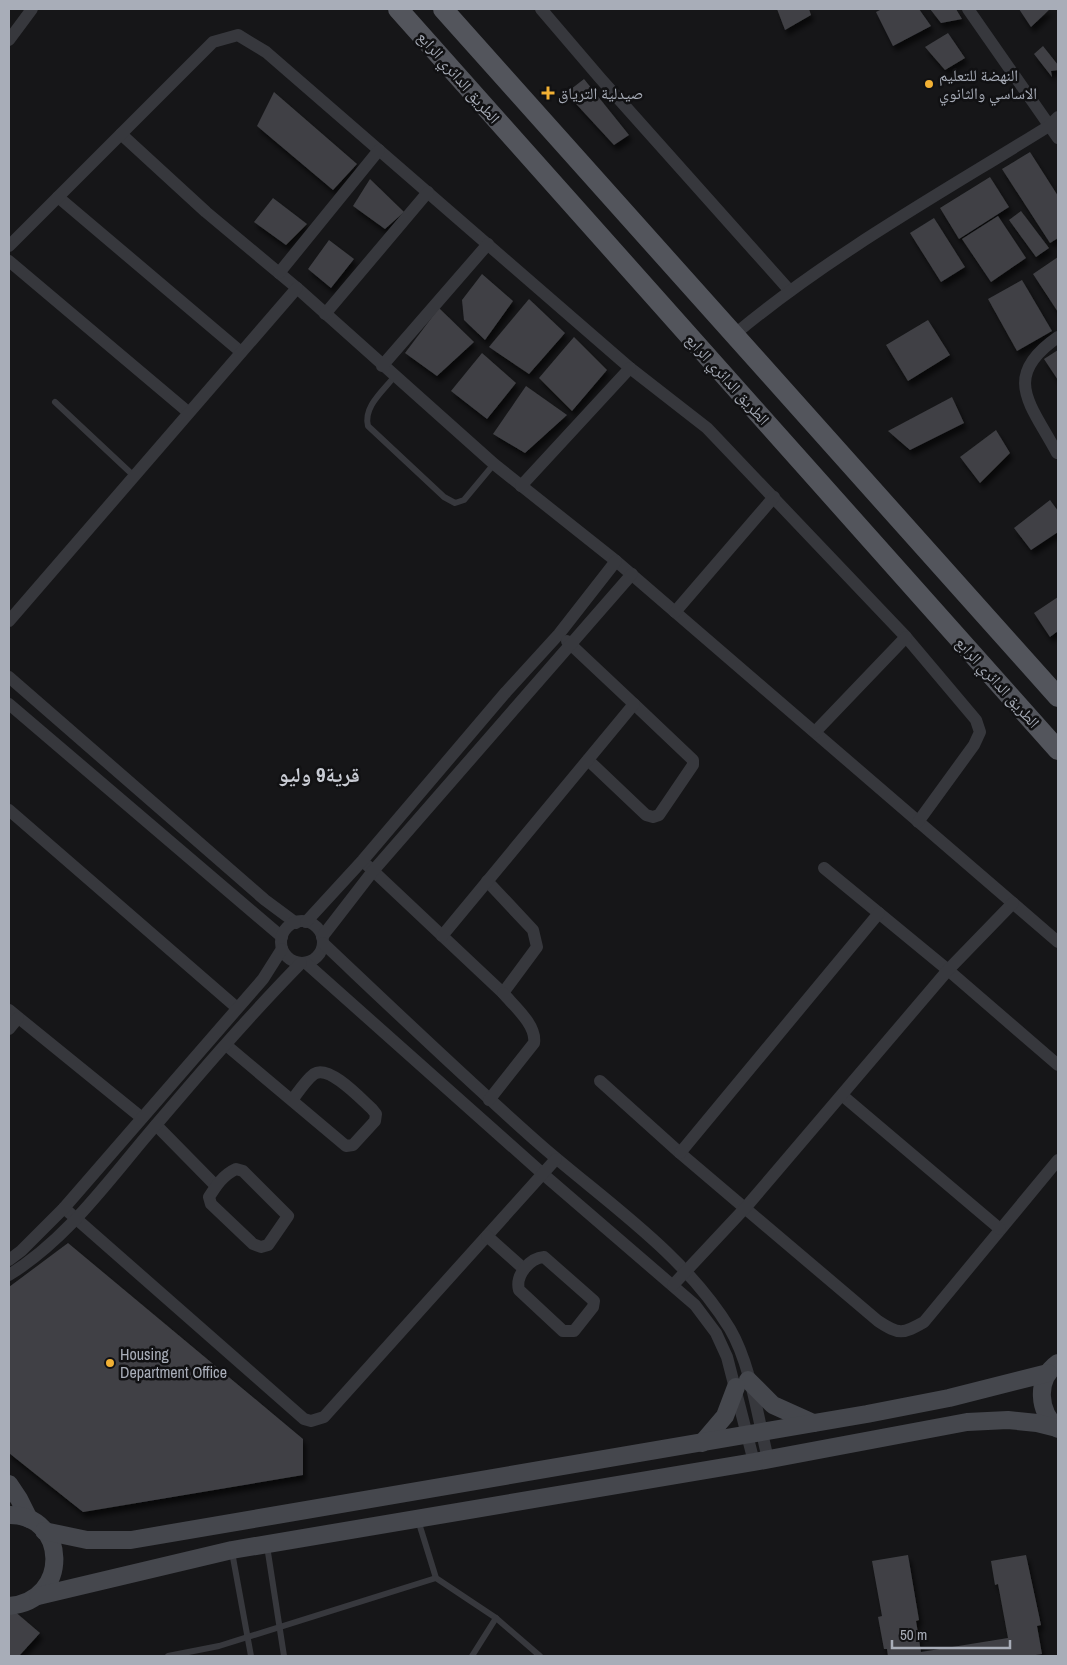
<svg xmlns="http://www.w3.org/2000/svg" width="1067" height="1665" viewBox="0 0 1067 1665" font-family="'Archivo Narrow','Noto Naskh Arabic',sans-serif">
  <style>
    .building { fill: #404145; filter: url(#shadow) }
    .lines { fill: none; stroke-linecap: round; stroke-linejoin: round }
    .lane { stroke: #37383d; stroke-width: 6 }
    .street { stroke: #37383d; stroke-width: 12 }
    .secondary { stroke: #45474d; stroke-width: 18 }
    .primary { stroke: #53555c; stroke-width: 20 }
    .poi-dot { fill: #f2b134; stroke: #111113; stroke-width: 2 }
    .labels { text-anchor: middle; stroke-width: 5; stroke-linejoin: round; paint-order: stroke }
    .poi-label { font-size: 16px; fill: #a8adb8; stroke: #111113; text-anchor: start }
    .street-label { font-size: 16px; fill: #a8adb8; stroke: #111113 }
    .district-label { font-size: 21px; font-weight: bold; fill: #c9ccd4; stroke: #111113 }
  </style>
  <defs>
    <filter id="shadow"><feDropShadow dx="3" dy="5.5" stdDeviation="2.5" flood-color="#0009"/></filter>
  </defs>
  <rect width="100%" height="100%" fill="#161618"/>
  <!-- building -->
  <g class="building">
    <polygon points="777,9 809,9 811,15 785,30"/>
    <polygon points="882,9 919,9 931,26 893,46 876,12"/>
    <polygon points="930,9 956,9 962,19 941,23"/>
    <polygon points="1019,9 1050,9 1031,27"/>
    <polygon points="948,33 965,58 945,70 925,47"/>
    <polygon points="1043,46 1058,65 1058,70 1051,71 1052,77 1034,54"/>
    <polygon points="584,79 629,135 614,145 566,93"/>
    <polygon points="274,92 357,164 333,190 257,126"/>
    <polygon points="1030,152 1058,196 1058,238 1050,243 1002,169"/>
    <polygon points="990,177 1009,207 959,239 940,208"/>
    <polygon points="370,179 404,212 385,229 353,206"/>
    <polygon points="273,198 307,224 286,245 254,222"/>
    <polygon points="1021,211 1049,248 1036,257 1009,220"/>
    <polygon points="998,216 1026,258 991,282 962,239"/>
    <polygon points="934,218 965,267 941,282 910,233"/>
    <polygon points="329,240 354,259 331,288 308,269"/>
    <polygon points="1058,257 1058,312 1033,274"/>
    <polygon points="482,274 513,301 485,340 464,320 462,300"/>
    <polygon points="1022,280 1052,331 1017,351 988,299"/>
    <polygon points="529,299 565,333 529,374 489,347"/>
    <polygon points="439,308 474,342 437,376 405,353"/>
    <polygon points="928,320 950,355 908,381 886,345"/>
    <polygon points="574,337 607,370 572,411 539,378"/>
    <polygon points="1058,350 1058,380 1044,359"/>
    <polygon points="482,353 516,383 487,419 451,391"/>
    <polygon points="526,386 567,415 525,453 493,434"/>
    <polygon points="952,397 964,423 910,450 888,431"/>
    <polygon points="996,430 1010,453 980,483 960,457"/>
    <polygon points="1050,500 1058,511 1058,532 1031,550 1014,528"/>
    <polygon points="1058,597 1058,631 1050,637 1034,613"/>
    <polygon points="68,1243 303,1439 303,1475 83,1512 9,1453 9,1287"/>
    <polygon points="908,1555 919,1620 916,1621 921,1652 1008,1638 998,1584 995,1585 991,1561 1026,1555 1041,1625 1037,1626 1042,1654 1029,1656 888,1656 887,1649 884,1649 878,1617 882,1616 872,1561"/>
    <polygon points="13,1610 40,1633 19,1656 9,1656 9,1615"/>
  </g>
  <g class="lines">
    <!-- lane -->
    <g class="lane">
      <path d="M394,377C383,391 363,407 368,426L444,497L455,503L464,500L494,464"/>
      <polyline points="55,402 134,476"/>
      <polyline points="418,1520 436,1578 496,1618 540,1656"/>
      <polyline points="267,1546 284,1656"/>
      <polyline points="232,1552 251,1656"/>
      <polyline points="168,1656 219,1646 436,1578"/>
      <polyline points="472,1656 496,1618"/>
    </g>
    <!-- street -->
    <g class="street">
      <polyline points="541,9 600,78 790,291"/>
      <polyline points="968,9 1058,138"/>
      <polyline points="9,40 32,9"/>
      <polyline points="121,134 206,212 297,288 494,464 616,561 1058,942"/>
      <polyline points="58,197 241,352"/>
      <polyline points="9,246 213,42 238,35 266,52 630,368 707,428 906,637 976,720 980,732 974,745 918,822"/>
      <polyline points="9,261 188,412"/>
      <polyline points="279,273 379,150"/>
      <polyline points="325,314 428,192"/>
      <path d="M735,334C831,254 943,192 1049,126L1058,117"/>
      <polyline points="382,366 488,244"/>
      <path d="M1057,453C1031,404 1000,377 1058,337"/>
      <polyline points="521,486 630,368"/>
      <polyline points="675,612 774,497"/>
      <polyline points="9,621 297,288"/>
      <polyline points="9,677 265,900 296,923"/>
      <polyline points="9,704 282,937"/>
      <polyline points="815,732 906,637"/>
      <polyline points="588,760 646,815 653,817 659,815 693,765 693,760 634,704"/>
      <polyline points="9,810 236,1007"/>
      <polyline points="368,866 503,993 537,947 533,930 487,881"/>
      <polyline points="824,868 948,970 1058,1065"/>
      <circle cx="302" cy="942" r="21"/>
      <polyline points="306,922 363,860 506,692 559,634 616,561"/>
      <polyline points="442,936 634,704 567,641"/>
      <polyline points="322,937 373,871 632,574"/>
      <path d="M323,943C396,1012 469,1082 544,1148C609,1204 685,1255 730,1329C751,1365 758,1419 768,1459"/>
      <polyline points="306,963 543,1174 695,1305 716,1333 727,1357 754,1462"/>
      <polyline points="9,1010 142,1118"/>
      <polyline points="9,1029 18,1018"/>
      <path d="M226,1045L346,1146L353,1145L375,1121L376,1114L372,1109C361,1099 329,1064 314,1074C306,1080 299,1091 293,1099"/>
      <path d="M600,1081L680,1153L878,1321C899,1335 903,1334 924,1322L1058,1160"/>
      <polyline points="843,1096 1000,1229"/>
      <path d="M489,1100L534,1043C537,1025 513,1005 503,993"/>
      <polyline points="156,1125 216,1186"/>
      <polyline points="680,1153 879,913"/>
      <path d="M236,1169L243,1171L288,1216L268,1245L261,1247L253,1244L211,1204L209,1197C216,1186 223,1175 236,1169Z"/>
      <polyline points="64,1208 304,1419 311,1421 324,1417 556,1159"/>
      <polyline points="487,1236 524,1269"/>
      <path d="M544,1257L594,1301L593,1307L574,1331H563L519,1290C515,1275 530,1258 544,1257Z"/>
      <polyline points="9,1260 21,1251 64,1208 263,979 282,949"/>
      <path d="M9,1275C64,1241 103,1188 144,1139C195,1079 246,1019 301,963"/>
      <polyline points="673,1285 746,1207 948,970 1013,903"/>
    </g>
    <!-- secondary -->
    <g class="secondary">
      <path d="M1058,1363C1035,1379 1038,1412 1058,1429"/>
      <polyline points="748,1380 773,1405 813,1423"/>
      <polyline points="702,1443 725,1416 736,1387"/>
      <polyline points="9,1484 19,1499 29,1519"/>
      <path d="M9,1515C68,1514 71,1601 9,1606"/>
      <polyline points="44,1531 87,1540 131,1540 867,1414 949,1398 1048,1373"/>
      <polyline points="38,1596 232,1550 754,1462 967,1422 1008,1420 1037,1423 1057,1428"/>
    </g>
    <!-- primary -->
    <g class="primary">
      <polyline points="398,9 1058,750"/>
      <polyline points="443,9 1058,697"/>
    </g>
  </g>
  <!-- markers -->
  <g class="poi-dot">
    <circle cx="929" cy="84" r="5"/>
    <path d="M545.5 85.5h5v5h5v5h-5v5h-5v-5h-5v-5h5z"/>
    <circle cx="110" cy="1363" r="5"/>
  </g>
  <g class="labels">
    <!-- poi labels -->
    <g class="poi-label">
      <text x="939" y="81">النهضة للتعليم<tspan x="939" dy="18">الاساسي والثانوي</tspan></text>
      <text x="558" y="99">صيدلية الترياق</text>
      <text x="120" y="1360">Housing<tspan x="120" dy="18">Department Office</tspan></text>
    </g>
    <!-- street labels -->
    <g class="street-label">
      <text transform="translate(459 77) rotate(49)" y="6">الطريق الدائري الرابع</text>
      <text transform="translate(728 379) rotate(48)" y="6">الطريق الدائري الرابع</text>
      <text transform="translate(998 682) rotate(48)" y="6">الطريق الدائري الرابع</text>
    </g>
    <!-- district labels -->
    <g class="district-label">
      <text x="319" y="782">قرية9 وليو</text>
    </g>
  </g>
  <!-- border -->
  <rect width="1067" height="1665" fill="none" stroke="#a8adb8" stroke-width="20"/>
  <!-- scale -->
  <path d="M892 1640v8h118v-8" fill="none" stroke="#a8adb8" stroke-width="2.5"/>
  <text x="900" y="1640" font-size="15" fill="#a8adb8" stroke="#111113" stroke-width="4" paint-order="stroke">50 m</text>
</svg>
